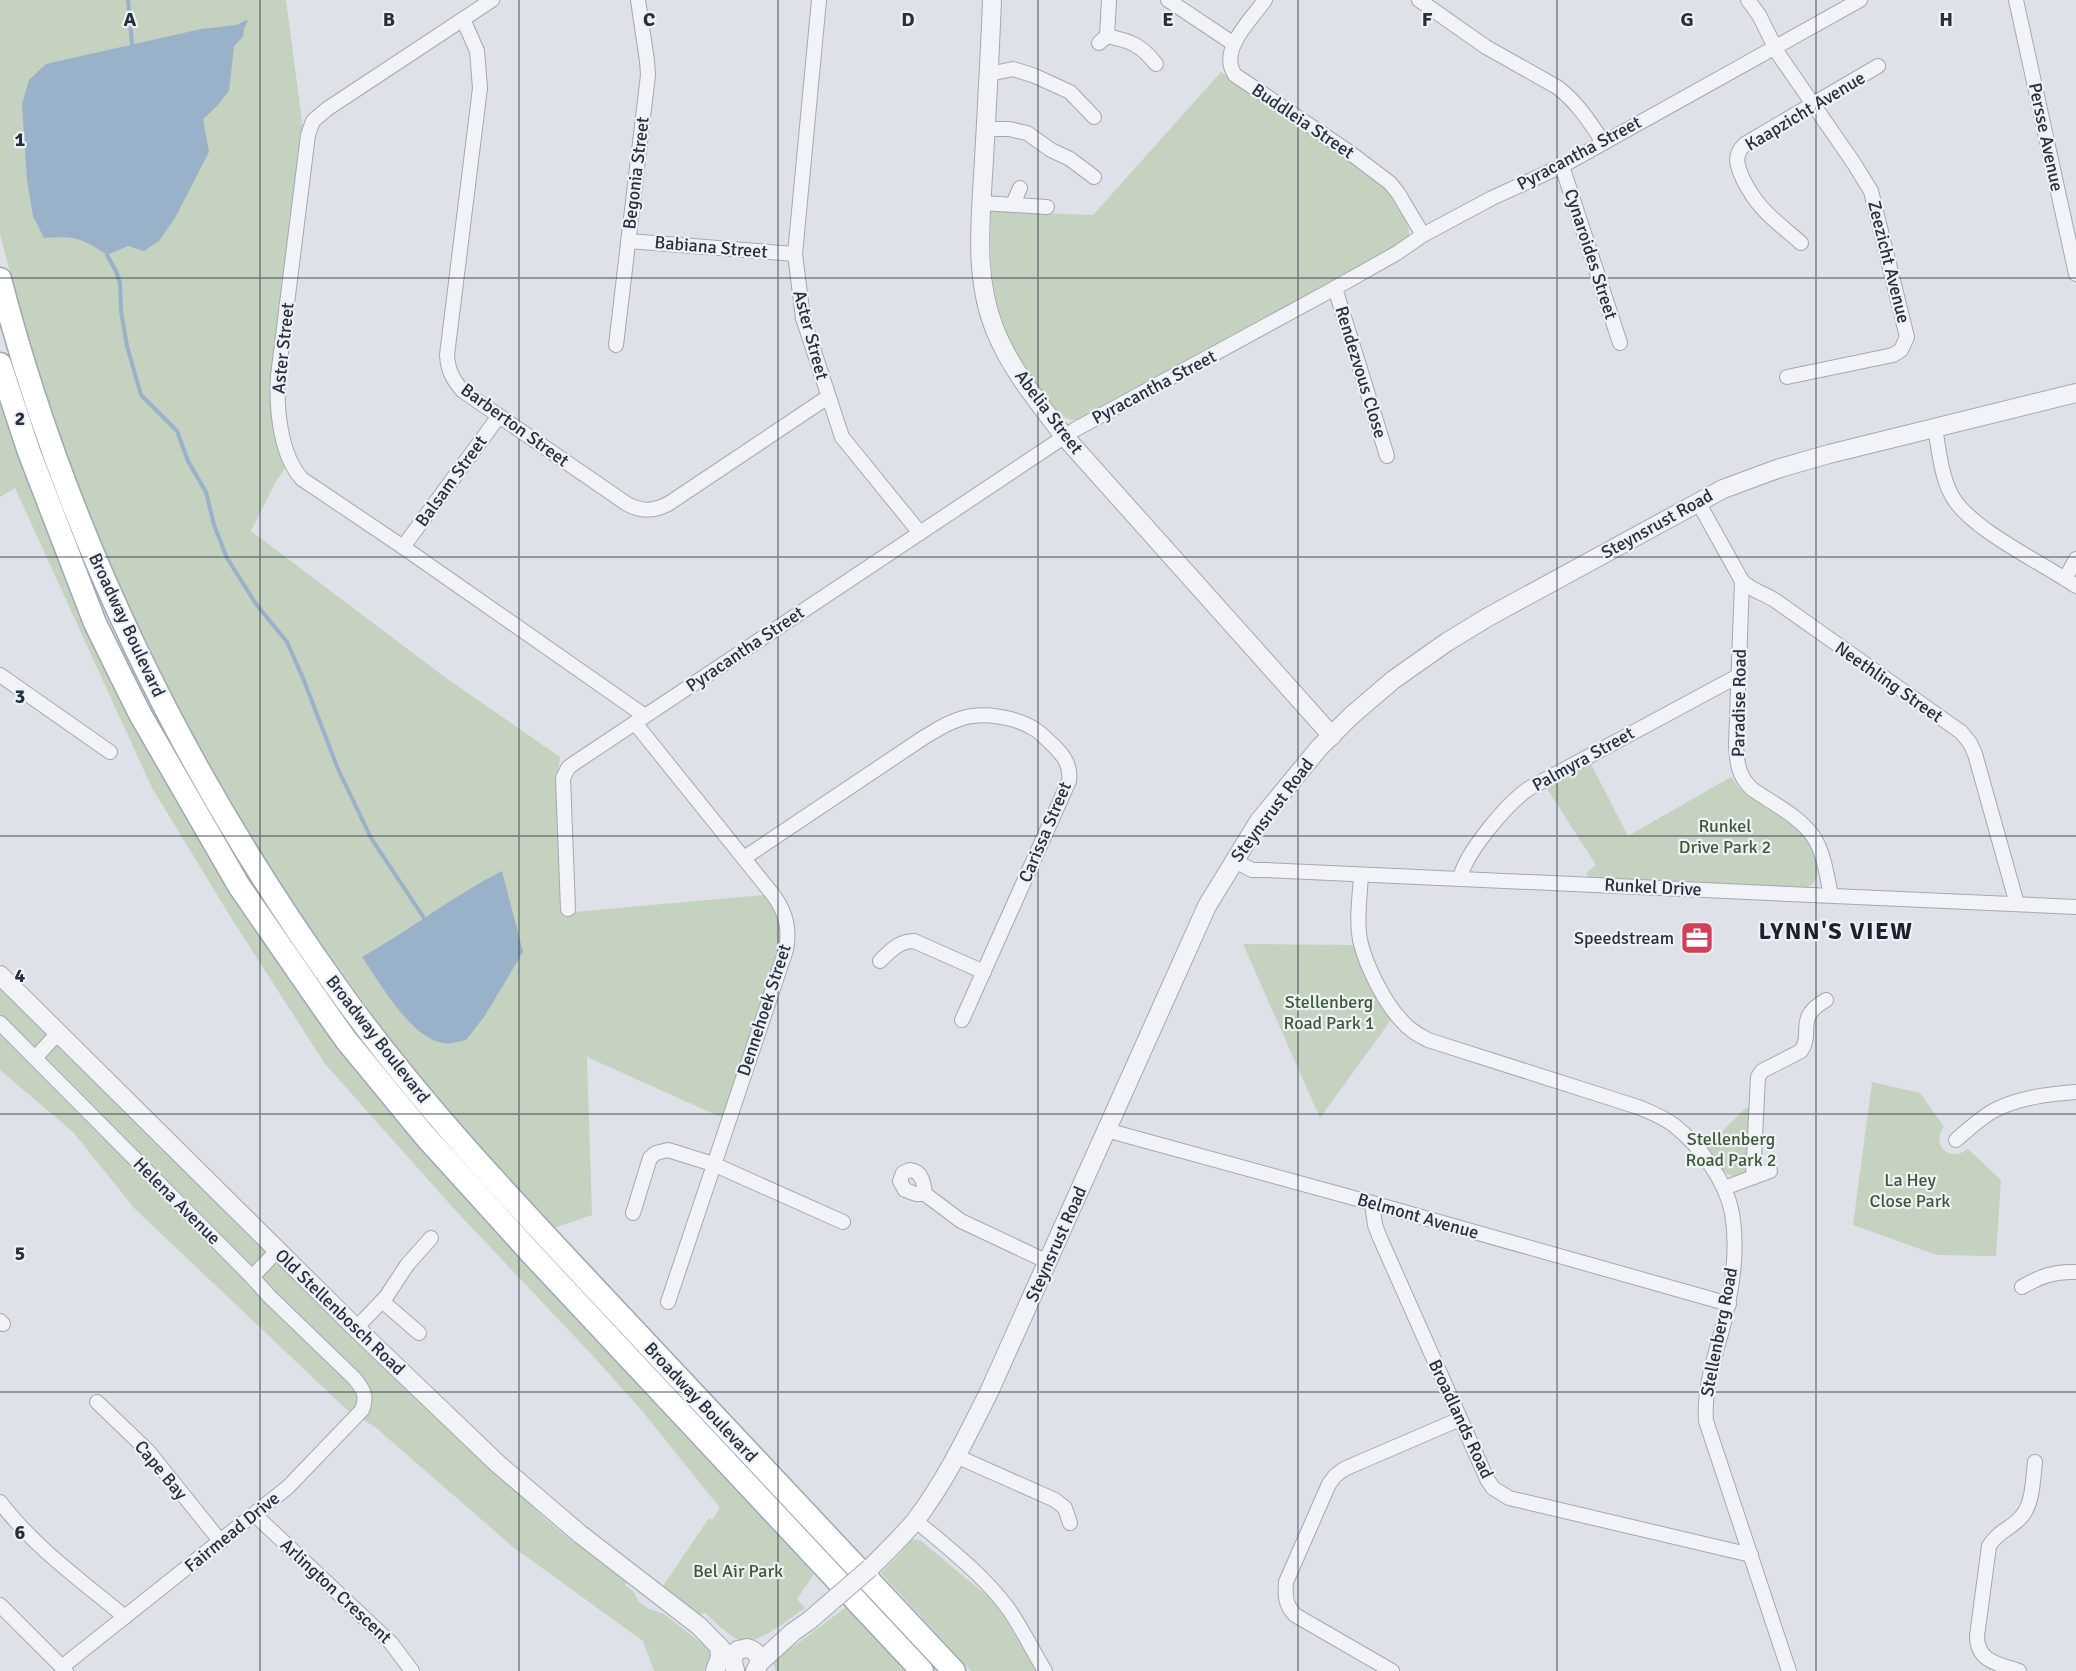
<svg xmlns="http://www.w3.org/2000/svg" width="2076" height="1671" viewBox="0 0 2076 1671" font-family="Signika,sans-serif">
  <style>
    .green { fill: #c4d2bf }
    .water { fill: #99b1c9 }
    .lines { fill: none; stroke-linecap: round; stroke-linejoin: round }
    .stream { stroke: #99b1c9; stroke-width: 4 }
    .minor-casing { stroke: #a3a9b2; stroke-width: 16 }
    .tertiary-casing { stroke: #a3a9b2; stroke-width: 20 }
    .primary-casing { stroke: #9ea7b4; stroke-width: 25 }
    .minor { stroke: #f1f3f6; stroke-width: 14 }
    .tertiary { stroke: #f1f3f6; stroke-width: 18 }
    .primary { stroke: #fff; stroke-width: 22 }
    .tertiary-bridge-casing { stroke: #a3a9b2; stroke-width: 20; stroke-linecap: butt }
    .tertiary-bridge { stroke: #f1f3f6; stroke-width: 18 }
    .grid { fill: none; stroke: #27303f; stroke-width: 1.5; stroke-opacity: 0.55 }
    .labels { text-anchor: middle; stroke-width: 4.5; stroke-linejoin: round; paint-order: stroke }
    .street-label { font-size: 18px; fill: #27303f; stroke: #eef1f6 }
    .park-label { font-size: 18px; fill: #3c5b34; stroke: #eef1f6 }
    .poi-label { font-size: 18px; fill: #27303f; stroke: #eef1f6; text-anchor: end }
    .district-label { font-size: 24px; font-weight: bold; letter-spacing: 1.5px; fill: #1a2130; stroke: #eef1f6 }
    .grid-label { font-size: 20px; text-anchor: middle; font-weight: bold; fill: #27303f; stroke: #eef1f6; stroke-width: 4.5; stroke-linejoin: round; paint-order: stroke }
  </style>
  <rect width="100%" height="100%" fill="#dee2e8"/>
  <!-- green -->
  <g class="green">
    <path d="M0,0H286L303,129L270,404L285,468L275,483L251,531L446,678L560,757L558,774L562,913L765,895C778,909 780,923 782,941L725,1119L587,1057L592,1215L554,1228L467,1135L403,1057L273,876L201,753L110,567L64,449L25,330L0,234Z"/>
    <path d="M1221,72L1385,186C1394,198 1410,219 1409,235L1402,243L1081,419C1063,424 1055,408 1046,396C995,329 989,294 991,211L1093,215Z"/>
    <path d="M0,403C25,478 54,553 86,626C102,661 120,695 138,729C197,843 265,951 342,1053C389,1115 442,1172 494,1229C599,1346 707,1459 814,1574L797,1599L805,1608C791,1617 759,1645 742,1641C731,1638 713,1620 704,1612L701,1615L663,1586L709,1518L712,1520L720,1508L643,1412L594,1357L456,1211L325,1064L235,924L152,788L15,488L0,497Z"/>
    <path d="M1590,762L1628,836L1731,777L1739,788L1801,832C1813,845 1828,880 1806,888L1589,878L1586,873L1596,865L1546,787Z"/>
    <polygon points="1243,944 1354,945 1359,962 1391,1020 1320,1118"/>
    <polygon points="0,987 542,1516 567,1537 628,1582 625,1585 633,1591 639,1602 649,1609 664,1614 709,1649 711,1663 703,1671 654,1671 643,1641 513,1547 375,1427 346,1409 135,1209 73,1132 0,1070"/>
    <path d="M1872,1082L1920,1093L1944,1127C1930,1145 1950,1163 1968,1149L2001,1180L1996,1256L1937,1255L1853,1225Z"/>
    <path d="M1753,1106L1747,1171C1728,1187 1715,1161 1705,1148L1745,1109Z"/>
    <polygon points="910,1539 920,1540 992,1600 1004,1616 1036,1671 971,1671 881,1573 903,1550 900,1548"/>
    <polygon points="846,1607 907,1671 776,1671 773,1663 776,1657 801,1641"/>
  </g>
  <!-- water -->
  <g class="water">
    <path d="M246,20L248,21L244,28L243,37L234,46L229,91L217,106L203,119L209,152L175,218L159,241L144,251L128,246L107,255C82,238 74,236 44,238L33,216L27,180L22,104L29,80L46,64L201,29L237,25Z"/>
    <path d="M502,871L523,952L484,1017L466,1040C459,1041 450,1045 443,1043C410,1037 380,983 362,957C410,930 453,896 502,871Z"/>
  </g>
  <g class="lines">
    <!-- stream -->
    <g class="stream">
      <polyline points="128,0 132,44"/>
      <polyline points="107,255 116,271 120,283 121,311 127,346 141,395 177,431 188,461 206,492 214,525 227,558 256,604 287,642 303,678 338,769 371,838 424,918"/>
    </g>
    <!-- minor casing -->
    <g class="minor-casing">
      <g id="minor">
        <path d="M492,0L327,109L313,121L308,135L278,376C276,407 280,455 302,479L403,547L645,716"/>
        <polyline points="819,0 795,254 803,318 842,437 920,533"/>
        <polyline points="1168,0 1234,44"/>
        <path d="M1265,0C1251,20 1218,50 1235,75L1349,152L1390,183L1398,193L1423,235"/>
        <path d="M1419,0L1486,47L1557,87C1577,102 1589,121 1603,142"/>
        <polyline points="1748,0 1759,15 1779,55 1853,162 1871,191 1907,337 1901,350 1893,355 1787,377"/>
        <polyline points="2016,0 2076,274"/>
        <path d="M463,19L477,51L480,88L447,355C448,371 453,380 463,391L627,504C642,512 654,511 668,504L828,397"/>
        <path d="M1107,36C1131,41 1141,45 1156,64"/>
        <polyline points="1099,43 1107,36 1109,0"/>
        <polyline points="989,74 1013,69 1035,76 1070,92 1094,117"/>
        <polyline points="986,129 1009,129 1027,133 1051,150 1070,159 1094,177"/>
        <polyline points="1562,166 1620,343"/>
        <polyline points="982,203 1047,207"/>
        <polyline points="1013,204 1020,188"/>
        <polyline points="628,241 795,254"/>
        <path d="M1801,243C1776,221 1758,210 1743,179C1737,166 1733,155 1745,144L1878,66"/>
        <polyline points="1335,288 1387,456"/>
        <polyline points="616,345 648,75 647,61 638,0"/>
        <path d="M1935,428C1939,450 1941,476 1952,496C1971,530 2043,563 2076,586"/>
        <path d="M1698,502L1742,581C1752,591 1764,593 1776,601L1961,732L1970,743L1975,754L2017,904"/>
        <polyline points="403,547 499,416"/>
        <polyline points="2065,579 2076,559"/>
        <path d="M1742,581L1736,744C1737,763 1738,776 1752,789C1772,803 1799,816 1813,836C1824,852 1827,877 1831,895"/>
        <polyline points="0,675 110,752"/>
        <path d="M635,723L774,896C786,913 790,929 786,950L668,1302"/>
        <path d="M744,858L923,738C935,731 946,723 960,719C982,711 1017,717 1036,730C1042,734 1047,740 1053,745C1064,756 1071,765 1069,781L962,1020"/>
        <polyline points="1233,860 1252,870 1264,870 2076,907"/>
        <path d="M1361,875C1360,896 1356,919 1360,940C1365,964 1385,1004 1402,1021C1409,1030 1419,1035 1428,1040L1638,1107C1650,1112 1664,1117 1675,1126C1700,1146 1726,1181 1732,1213C1737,1242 1734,1275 1728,1304C1721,1343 1703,1380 1706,1421L1789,1671"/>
        <path d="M1460,878C1466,852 1506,805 1528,789L1738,676"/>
        <polyline points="568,909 563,778 568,768 573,764 1076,429 1335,288 1397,253 1423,235 1492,198 1562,166 1860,0"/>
        <path d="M880,961C890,951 899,941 914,941L984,972"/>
        <path d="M0,1023L252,1277L269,1296L354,1378C363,1389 368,1396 362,1410L288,1487L63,1666"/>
        <polyline points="35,1058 58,1033"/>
        <polyline points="1106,1130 1372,1203 1729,1304"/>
        <path d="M1956,1140C1969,1129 1982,1116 1997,1109C2021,1097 2050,1094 2076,1092"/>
        <path d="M1753,1177L1758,1077L1762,1071L1801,1051C1814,1032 1794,1018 1826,1000"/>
        <polyline points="1724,1188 1770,1171"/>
        <path d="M925,1194C924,1184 922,1171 910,1170L903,1173L900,1181L905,1190L916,1194H925L961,1221L1048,1262"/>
        <polyline points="1372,1203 1375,1225 1380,1238 1487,1479 1493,1488 1509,1498 1751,1555"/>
        <polyline points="633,1213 650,1158 656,1153 668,1150 713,1164 843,1222"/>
        <polyline points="252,1277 277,1251"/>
        <path d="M2022,1287C2041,1276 2055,1271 2076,1272"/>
        <polyline points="382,1301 419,1333"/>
        <polyline points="0,1321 3,1324"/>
        <polyline points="356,1328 386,1297 407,1265 431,1238"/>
        <polyline points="97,1402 148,1451 221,1542"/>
        <polyline points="956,1456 1055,1500 1065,1508 1070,1523"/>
        <path d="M0,1502C34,1547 82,1581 125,1617"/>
        <polyline points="255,1515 391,1643 412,1671"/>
        <path d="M915,1520C947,1547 981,1573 1007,1607C1021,1626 1032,1650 1045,1671"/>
        <polyline points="0,1605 66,1671"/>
        <path d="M1392,1671L1295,1615C1285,1604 1285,1596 1286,1582L1329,1484L1335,1476L1344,1469L1460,1419"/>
        <path d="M2019,1671C1999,1664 1977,1662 1977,1636L1989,1546C1999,1530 2011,1529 2021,1517C2033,1505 2033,1478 2035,1462"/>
      </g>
    </g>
    <!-- tertiary casing -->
    <g class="tertiary-casing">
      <g id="tertiary">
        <path d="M992,0C990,53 987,106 984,159C981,216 973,276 995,330C1011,370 1039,403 1064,436L1332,736"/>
        <polyline points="0,975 356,1328 498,1464 580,1534 699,1626 732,1660"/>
        <path d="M870,1568C885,1553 901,1538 915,1521C945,1482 967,1436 989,1392L1207,906L1259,821L1319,748L1351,716L1393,680L1447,642L1488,617L1723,489L1780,468L1829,454L2076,393"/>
        <polyline points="759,1663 793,1632 810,1620"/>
        <path d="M735,1670L732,1658L738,1650L747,1648C759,1651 762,1662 755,1671"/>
        <polyline points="715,1671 720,1657 719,1646"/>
      </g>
    </g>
    <!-- primary casing -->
    <g class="primary-casing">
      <g id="primary">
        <path d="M0,279C66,534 185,776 338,989C421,1106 521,1209 619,1314C730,1433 842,1552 954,1671"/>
        <polyline points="0,364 29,452 95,623 119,672 140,714 239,886 322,1006 346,1040 425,1136 530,1252 922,1671"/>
      </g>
    </g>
    <!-- minor -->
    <use href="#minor" class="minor"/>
    <!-- tertiary -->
    <use href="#tertiary" class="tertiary"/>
    <!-- primary -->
    <use href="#primary" class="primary"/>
    <!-- tertiary-bridge casing -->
    <g class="tertiary-bridge-casing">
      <polyline id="tertiary-bridge" points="810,1620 870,1568"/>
    </g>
    <!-- tertiary-bridge -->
    <use href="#tertiary-bridge" class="tertiary-bridge"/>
  </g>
  <!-- grid -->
  <path class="grid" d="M260,0V1671M519,0V1671M778,0V1671M1038,0V1671M1298,0V1671M1557,0V1671M1816,0V1671M0,278H2076M0,557H2076M0,836H2076M0,1114H2076M0,1392H2076"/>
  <!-- icons -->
  <defs>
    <g id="office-square" transform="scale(1.725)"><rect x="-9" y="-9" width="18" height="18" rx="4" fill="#d04058" stroke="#eef1f6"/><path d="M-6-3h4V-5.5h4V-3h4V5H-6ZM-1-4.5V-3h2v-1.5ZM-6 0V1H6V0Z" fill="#fff"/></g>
  </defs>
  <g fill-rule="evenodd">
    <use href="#office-square" x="1697" y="938"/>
  </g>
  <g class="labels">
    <!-- street labels -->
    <g class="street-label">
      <text transform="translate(1805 111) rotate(-31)" y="6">Kaapzicht Avenue</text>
      <text transform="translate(1303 121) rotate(34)" y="6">Buddleia Street</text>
      <text transform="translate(2046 137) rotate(78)" y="6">Persse Avenue</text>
      <text transform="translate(1579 153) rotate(-28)" y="6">Pyracantha Street</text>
      <text transform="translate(636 173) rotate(-83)" y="6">Begonia Street</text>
      <text transform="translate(711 247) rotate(5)" y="6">Babiana Street</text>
      <text transform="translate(1591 254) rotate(72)" y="6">Cynaroides Street</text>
      <text transform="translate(1889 262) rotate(76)" y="6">Zeezicht Avenue</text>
      <text transform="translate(811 335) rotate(75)" y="6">Aster Street</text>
      <text transform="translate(283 348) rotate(-84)" y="6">Aster Street</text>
      <text transform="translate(1361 372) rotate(73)" y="6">Rendezvous Close</text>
      <text transform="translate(1154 387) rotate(-28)" y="6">Pyracantha Street</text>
      <text transform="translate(1049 412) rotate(53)" y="6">Abelia Street</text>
      <text transform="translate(515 425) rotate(36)" y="6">Barberton Street</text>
      <text transform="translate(451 481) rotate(-54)" y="6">Balsam Street</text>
      <text transform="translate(1657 524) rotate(-29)" y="6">Steynsrust Road</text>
      <text transform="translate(127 625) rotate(65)" y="6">Broadway Boulevard</text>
      <text transform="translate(745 649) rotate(-34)" y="6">Pyracantha Street</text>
      <text transform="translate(1889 682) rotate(35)" y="6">Neethling Street</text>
      <text transform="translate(1739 703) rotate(-89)" y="6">Paradise Road</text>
      <text transform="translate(1583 759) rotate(-29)" y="6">Palmyra Street</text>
      <text transform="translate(1272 810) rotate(-53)" y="6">Steynsrust Road</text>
      <text transform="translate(1045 832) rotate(-67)" y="6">Carissa Street</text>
      <text transform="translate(1653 887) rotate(3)" y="6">Runkel Drive</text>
      <text transform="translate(764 1010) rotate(-72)" y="6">Dennehoek Street</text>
      <text transform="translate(378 1039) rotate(52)" y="6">Broadway Boulevard</text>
      <text transform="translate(177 1201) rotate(45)" y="6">Helena Avenue</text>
      <text transform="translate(1418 1216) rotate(16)" y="6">Belmont Avenue</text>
      <text transform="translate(1056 1244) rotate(-66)" y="6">Steynsrust Road</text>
      <text transform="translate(340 1312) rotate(44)" y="6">Old Stellenbosch Road</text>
      <text transform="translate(1719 1332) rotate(-79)" y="6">Stellenberg Road</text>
      <text transform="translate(701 1402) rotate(47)" y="6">Broadway Boulevard</text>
      <text transform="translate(1461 1419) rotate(65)" y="6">Broadlands Road</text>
      <text transform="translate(161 1470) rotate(50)" y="6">Cape Bay</text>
      <text transform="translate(232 1532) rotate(-39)" y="6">Fairmead Drive</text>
      <text transform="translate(336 1591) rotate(43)" y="6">Arlington Crescent</text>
    </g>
    <!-- park labels -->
    <g class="park-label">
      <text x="1725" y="832">Runkel<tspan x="1725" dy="21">Drive Park 2</tspan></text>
      <text x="1329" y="1008">Stellenberg<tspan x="1329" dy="21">Road Park 1</tspan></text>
      <text x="1731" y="1145">Stellenberg<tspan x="1731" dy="21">Road Park 2</tspan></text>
      <text x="1910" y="1186">La Hey<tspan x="1910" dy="21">Close Park</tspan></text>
      <text x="738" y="1577">Bel Air Park</text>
    </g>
    <!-- poi labels -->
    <g class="poi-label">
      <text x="1674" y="944">Speedstream</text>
    </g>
    <!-- district labels -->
    <g class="district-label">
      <text x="1836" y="939">LYNN'S VIEW</text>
    </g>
  </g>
  <g class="grid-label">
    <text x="130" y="26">A</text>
    <text x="389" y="26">B</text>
    <text x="649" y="26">C</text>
    <text x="908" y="26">D</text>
    <text x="1168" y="26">E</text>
    <text x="1427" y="26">F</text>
    <text x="1687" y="26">G</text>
    <text x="1946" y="26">H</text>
    <text x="20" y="146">1</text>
    <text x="20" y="425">2</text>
    <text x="20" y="703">3</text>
    <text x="20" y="982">4</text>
    <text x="20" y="1260">5</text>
    <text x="20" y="1539">6</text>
  </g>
</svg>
